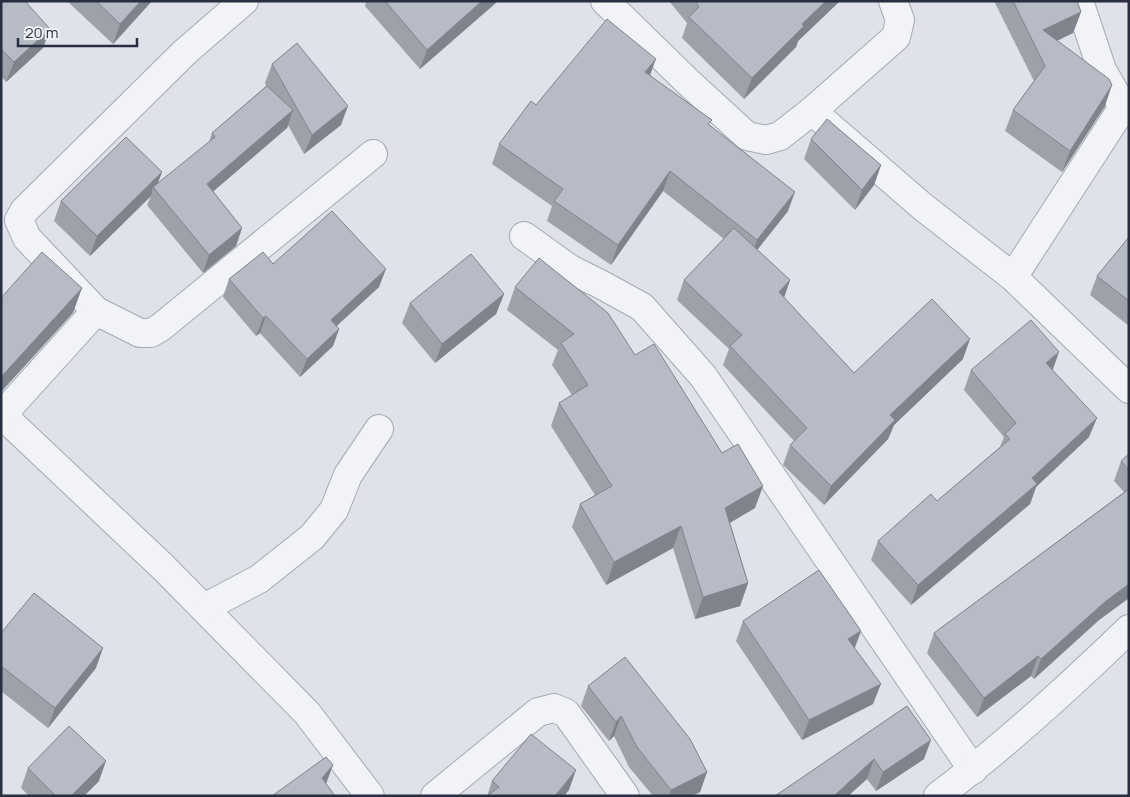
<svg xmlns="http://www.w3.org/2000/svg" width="1130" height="797" viewBox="0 0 1130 797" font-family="Manrope,sans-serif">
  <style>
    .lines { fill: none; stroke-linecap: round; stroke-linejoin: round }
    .minor-casing { stroke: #a4a9b3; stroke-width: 30 }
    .minor { stroke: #f1f3f7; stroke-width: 28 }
    .wall { fill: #9da1aa }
    .shaded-wall { fill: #7f838b }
    .building { fill: #b6bbc6; stroke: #7f838b }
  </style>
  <rect width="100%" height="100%" fill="#dfe2e9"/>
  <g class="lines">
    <!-- minor casing -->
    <g class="minor-casing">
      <g id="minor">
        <polyline points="605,1 687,81 747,136 766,140 780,136 812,111 923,207 1013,277 1129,389"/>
        <polyline points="1079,1 1102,70 1123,107"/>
        <polyline points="812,111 896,37 900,20 893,1"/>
        <polyline points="524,236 570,269 602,285 642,307 703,376 973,770"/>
        <polyline points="1013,277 1123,107 1129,102"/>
        <polyline points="96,311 27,238 19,220 24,211 185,52 244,1"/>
        <polyline points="2,415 163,567 307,713 370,796"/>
        <polyline points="1,416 96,311 140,333 151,333 161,327 373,154"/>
        <polyline points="204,608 259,579 312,537 334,510 348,475 379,429"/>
        <polyline points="435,796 538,712 554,708 566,713 625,796"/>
        <path d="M938,796C1006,745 1068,688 1129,629"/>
      </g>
    </g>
    <!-- minor -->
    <use href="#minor" class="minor"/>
  </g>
  <!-- wall -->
  <g class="wall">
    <polygon points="1,1 43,48 6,82 1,76"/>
    <polygon points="67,1 152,1 113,44"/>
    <polygon points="366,1 498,1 420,69 365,6"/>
    <polygon points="669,1 840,1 798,41 796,47 744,99 682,38 687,23"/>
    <polygon points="994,1 1077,1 1081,12 1073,33 1057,41 1105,106 1062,172 1005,131 1013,110 1034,81"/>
    <polygon points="272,64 341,125 304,154 288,125 287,128 213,191 242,228 236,246 203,273 147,205 151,196 90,256 54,221 61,201 162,172 157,185 209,142 212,133 266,86 265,83"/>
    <polygon points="650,75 710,125 788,211 757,250 790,280 784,298 854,373 963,359 894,425 888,439 824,505 783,465 790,445 794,441 723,365 729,349 677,300 684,280 724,239 663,191 611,265 547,221 552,206 492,164 499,144 536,105"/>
    <polygon points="811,139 881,165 874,185 855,210 804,159"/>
    <polygon points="1129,237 1129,326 1090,295 1097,276"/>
    <polygon points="273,264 379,287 337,326 339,329 333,346 300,377 260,333 256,336 223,297 229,279"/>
    <polygon points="515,287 635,355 755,508 730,523 748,583 740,606 695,619 673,548 606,585 572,527 580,504 595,495 551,426 559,403 572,395 552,365 558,350 507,310"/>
    <polygon points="504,294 496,314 435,363 402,323 410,303"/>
    <polygon points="971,370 1052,370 1089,437 1036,487 1030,504 911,605 871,560 878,541 937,501 1000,447 1004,437 964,390"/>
    <polygon points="1129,454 1129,598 1099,620 1034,679 1031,676 977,717 927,653 934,633 1124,492 1114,481 1121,461"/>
    <polygon points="743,621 861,631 854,648 873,704 802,740 736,641"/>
    <polygon points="1,633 96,668 48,728 1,691"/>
    <polygon points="588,686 707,772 700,792 692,796 653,796 629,767 614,736 609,741 581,706"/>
    <polygon points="907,706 924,759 876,791 867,779 848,796 775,796"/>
    <polygon points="28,768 99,781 84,796 29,796 21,788"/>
    <polygon points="492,781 569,790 564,796 487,796"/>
  </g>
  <!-- shaded-wall -->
  <g class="shaded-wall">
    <polygon points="141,1 152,1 113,44 120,24"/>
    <polygon points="482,1 498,1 420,69 427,50"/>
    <polygon points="826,1 840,1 798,41 796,47 744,99 752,78 802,24"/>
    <polygon points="1081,12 1073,33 1037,50 1043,30"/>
    <polygon points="50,29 43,48 6,82 14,62"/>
    <polygon points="656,59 649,78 645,72"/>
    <polygon points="1112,85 1105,106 1062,172 1070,151"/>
    <polygon points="348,106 341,125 304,154 312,135"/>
    <polygon points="293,110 287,128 201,202 207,184"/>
    <polygon points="881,165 874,185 855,210 862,190"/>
    <polygon points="670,171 663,191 611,265 618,245"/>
    <polygon points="162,172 155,190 153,187 151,196 90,256 97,236"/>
    <polygon points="795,192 788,211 750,259 757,240"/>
    <polygon points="242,228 236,246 203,273 209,255"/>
    <polygon points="386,269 379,287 324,337 331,320"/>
    <polygon points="790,280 783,300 779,292"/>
    <polygon points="82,288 73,313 1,392 1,377"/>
    <polygon points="504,294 496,314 435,363 442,344"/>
    <polygon points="266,316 260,333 256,336 263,318"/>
    <polygon points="339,329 333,346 300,377 307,359"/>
    <polygon points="970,339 963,359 894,425 888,439 824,505 831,486 890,415"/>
    <polygon points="1059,352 1052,372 1046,363"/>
    <polygon points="1097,418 1089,437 1036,487 1030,504 911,605 918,585 1032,478"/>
    <polygon points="763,486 755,508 717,530 725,508"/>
    <polygon points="681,526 673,548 606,585 614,562"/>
    <polygon points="748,583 740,606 695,619 703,597"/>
    <polygon points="1129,584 1129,598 1099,620 1034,679 1041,659 1106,601"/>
    <polygon points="861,631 854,650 848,639"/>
    <polygon points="103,648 96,668 48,728 55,708"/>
    <polygon points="1038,656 1031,676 977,717 984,698"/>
    <polygon points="881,684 873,704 802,740 809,720"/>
    <polygon points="621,716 614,736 609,741 616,722"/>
    <polygon points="931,740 924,759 876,791 883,772"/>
    <polygon points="874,759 867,779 848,796 834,796"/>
    <polygon points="106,761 99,781 84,796 71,796"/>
    <polygon points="333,765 326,784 322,778"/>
    <polygon points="576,770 569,790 564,796 555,796"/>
    <polygon points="707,772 700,792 692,796 669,796 671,790"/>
  </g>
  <!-- building -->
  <g class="building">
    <polygon points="1,1 25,1 50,29 14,62 1,49"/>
    <polygon points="96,1 141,1 120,24"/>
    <polygon points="385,1 482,1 427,50"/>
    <polygon points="695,1 826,1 802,24 804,26 752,78 689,17 699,7"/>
    <polygon points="1013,1 1077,1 1081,12 1043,30 1109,79 1112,85 1070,151 1013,110 1045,66"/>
    <polygon points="607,19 656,59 645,72 712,120 708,124 795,192 757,240 670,171 618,245 554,201 563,189 499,144 531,101 536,105"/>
    <polygon points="297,43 348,106 312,135 272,64"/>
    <polygon points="267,86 293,110 207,184 242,228 209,255 153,187 215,137 212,133"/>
    <polygon points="827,119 881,165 862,190 811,139"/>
    <polygon points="126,137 162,172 97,236 61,201"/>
    <polygon points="332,211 386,269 331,320 339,329 307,359 266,316 263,318 229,279 263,252 273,264"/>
    <polygon points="734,228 790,280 779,292 854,373 932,299 970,339 890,415 895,420 831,486 790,445 807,428 730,346 742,335 684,280"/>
    <polygon points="1129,237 1129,301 1097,276"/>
    <polygon points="42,252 82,288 1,377 1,298"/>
    <polygon points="471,254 504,294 442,344 410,303"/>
    <polygon points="539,258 608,313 635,355 654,344 722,453 738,444 763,486 725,508 748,583 703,597 681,526 614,562 580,504 612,486 559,403 588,385 561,343 574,334 515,287"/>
    <polygon points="1031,320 1059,352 1046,363 1097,418 1032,478 1037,484 918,585 878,541 931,494 937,501 1010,439 1005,434 1016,423 971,370"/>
    <polygon points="1129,454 1129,470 1121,461"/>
    <polygon points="1129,489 1129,584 1106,601 1041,659 1038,656 984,698 934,633"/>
    <polygon points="819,570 861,631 848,639 881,684 809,720 743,621"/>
    <polygon points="34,593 103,648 55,708 1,666 1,633"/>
    <polygon points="625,657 690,739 707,772 671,790 637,747 621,716 616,722 588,686"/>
    <polygon points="907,706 931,740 883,772 874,759 834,796 775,796"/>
    <polygon points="69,726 106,761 71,796 56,796 28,768"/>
    <polygon points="531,734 576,770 555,796 487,796 499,787 492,781"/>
    <polygon points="326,757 333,765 322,778 335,796 272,796"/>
  </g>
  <!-- border -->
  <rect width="1130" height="797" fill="none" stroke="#272f40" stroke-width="5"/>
  <!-- scale -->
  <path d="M18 38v8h119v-8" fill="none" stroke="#272f40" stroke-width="2.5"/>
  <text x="25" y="38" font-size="15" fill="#272f40" stroke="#eef1f6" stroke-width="4" paint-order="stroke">20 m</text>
</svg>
